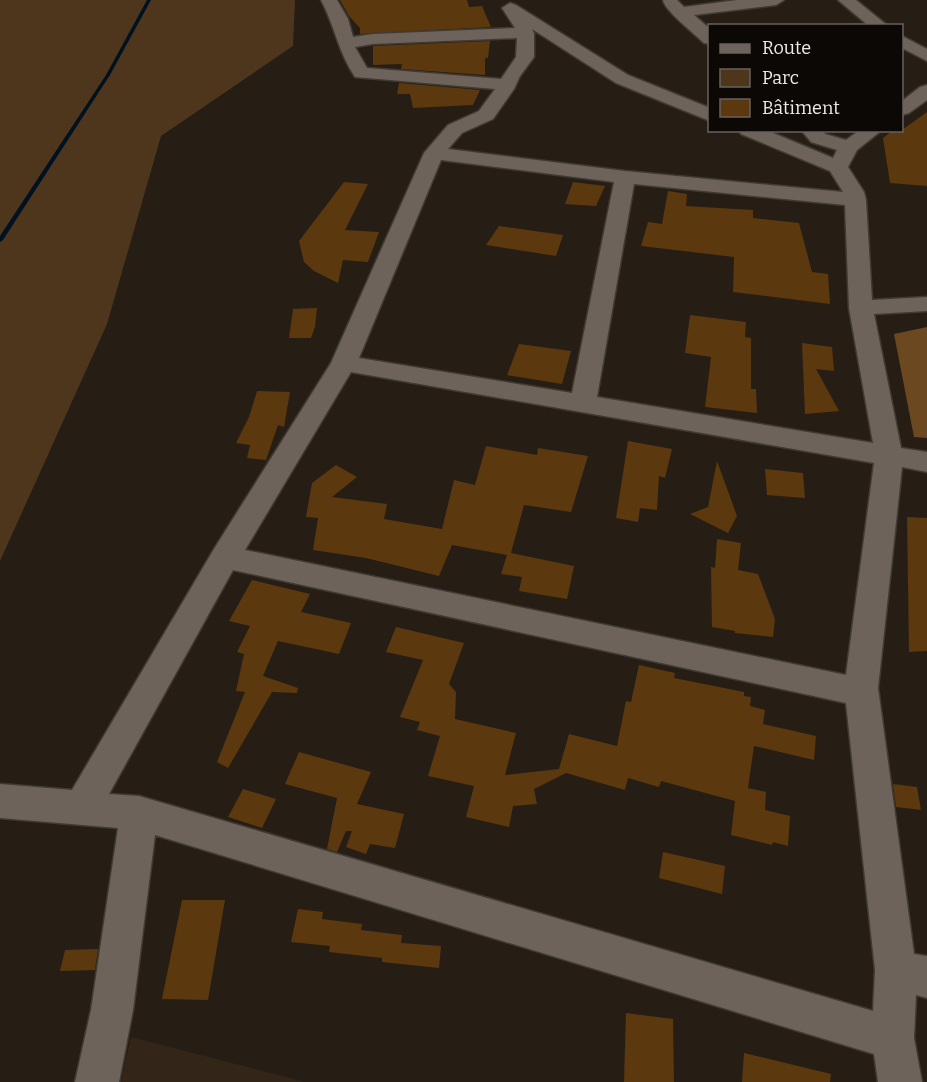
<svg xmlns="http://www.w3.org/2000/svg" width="927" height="1082" viewBox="0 0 927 1082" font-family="Bitter,serif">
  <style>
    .built { fill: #332619 }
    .green { fill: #4e361d }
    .forest { fill: #6b4820 }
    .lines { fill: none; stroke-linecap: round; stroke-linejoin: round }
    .stream { fill: #001121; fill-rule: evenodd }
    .building { fill: #5b380e }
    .street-casing { stroke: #403a34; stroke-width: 3 }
    .street { fill: #6d635a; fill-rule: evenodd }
  </style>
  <rect width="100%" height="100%" fill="#261e15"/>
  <!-- built -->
  <polygon class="built" points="131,1037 305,1082 121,1082"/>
  <!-- green -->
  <polygon class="green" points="0,0 295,0 293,46 161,136 107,324 0,561"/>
  <!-- forest -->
  <polygon class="forest" points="927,327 927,438 914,437 894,334"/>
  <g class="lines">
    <!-- stream -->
    <polygon class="stream" points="147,0 151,0 110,75 3,240 0,242 0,236 106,75"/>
  </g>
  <!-- building -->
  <g class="building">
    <polygon points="340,0 467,0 469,7 482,6 491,27 360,34 360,28 349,16"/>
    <polygon points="490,41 488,58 485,58 485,75 401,69 402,64 373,65 373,46"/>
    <polygon points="399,83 480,90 473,105 413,108 410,94 397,94"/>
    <polygon points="927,112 927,186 890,183 883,138 892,131 897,133 902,130"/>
    <polygon points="344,182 368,184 345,230 379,232 368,262 343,260 338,283 314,271 304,262 299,241"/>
    <polygon points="573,182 605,186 596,206 565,204"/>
    <polygon points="668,191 687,194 686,206 753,210 753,218 799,223 812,272 828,274 830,304 733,292 734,257 641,246 648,222 662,224"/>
    <polygon points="499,226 563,235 556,256 486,245"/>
    <polygon points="317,308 315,327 311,338 289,338 293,309"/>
    <polygon points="690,315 746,322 745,337 751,338 751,389 756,389 757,413 705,407 711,357 685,353"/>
    <polygon points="802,343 832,347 834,371 816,369 839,411 805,414"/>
    <polygon points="519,344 571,351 562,384 507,375"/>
    <polygon points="257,391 290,392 284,427 278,425 266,460 247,458 250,445 236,443 249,417"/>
    <polygon points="628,441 672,449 665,478 659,476 657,510 640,508 638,522 616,518"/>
    <polygon points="486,446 537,455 538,448 588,456 571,512 524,505 511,553 574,566 567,599 519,591 522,577 501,574 507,555 452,545 439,576 366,558 313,550 318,518 306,517 312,483 336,465 357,477 332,497 387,504 384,519 442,529 454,480 475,485"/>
    <polygon points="717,461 737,516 728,533 690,514 708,507"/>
    <polygon points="765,469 803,473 805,498 767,495"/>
    <polygon points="907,517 927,518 927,651 909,652"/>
    <polygon points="717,539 741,543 738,570 758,574 775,619 773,637 735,633 735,631 712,627 711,567 715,568"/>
    <polygon points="252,580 310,594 301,612 351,623 339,654 278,641 263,676 298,688 297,693 272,692 228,768 217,762 245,692 236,691 244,654 237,652 250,626 229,621"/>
    <polygon points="396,627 464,643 449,684 456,692 455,719 516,733 505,775 559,769 569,734 617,746 626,701 631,702 639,665 675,673 674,678 744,692 744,696 751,697 750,706 765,710 763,724 816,736 814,760 754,746 748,788 766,792 765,810 790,816 788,846 773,842 772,845 731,835 735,801 661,781 659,787 628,778 625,790 566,773 534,789 537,804 513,806 509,827 466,817 474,786 428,776 440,736 417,730 420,722 400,717 423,660 386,652"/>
    <polygon points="299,752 371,772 357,804 404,814 395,848 370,844 366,854 346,847 352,831 346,831 337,852 327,849 337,798 285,784"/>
    <polygon points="893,784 917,787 921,810 896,807"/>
    <polygon points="243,789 276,799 262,828 228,817"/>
    <polygon points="663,852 725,866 722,894 659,878"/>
    <polygon points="182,900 225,900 208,1000 162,999"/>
    <polygon points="298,909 323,912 322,919 362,924 361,930 402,935 401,943 441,946 439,968 382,962 382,958 329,952 330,946 291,942"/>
    <polygon points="98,949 95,970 60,971 65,950"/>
    <polygon points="626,1013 673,1019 674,1082 624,1082"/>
    <polygon points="744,1053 831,1074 830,1082 742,1082"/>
  </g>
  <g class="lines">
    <!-- street casing -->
    <g class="street-casing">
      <g id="street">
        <path d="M321,0H337L348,19L353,37L373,34L515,28L502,8L510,3L516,5L628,75L710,108V121L616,83L532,29L534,33V57L520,76L514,89L493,119L462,133L448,149L625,171L843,192L830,171L741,134L739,130H766L833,158L837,150L811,142L801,130H822L825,134L846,140L860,130H882L857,150L848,167L864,192L866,200L872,300L927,297V311L874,314L901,448L927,452V472L902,467L878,688L914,954L927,956V998L916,995L914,1038L922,1082H878L874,1054L155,835L133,1010L119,1082H75L91,1010L118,828L0,818V784L72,790L214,549L331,363L424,153L448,125L479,111L495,89L355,77C338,52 335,26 321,0ZM517,38L516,57L501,79L367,68L355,47L373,44ZM441,160L614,182L572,393L359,358ZM634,184L845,205L849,308L873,443L597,397ZM351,372L874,463L846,675L245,550ZM233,570L846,703L875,970L873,1011L139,796L109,794Z"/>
        <path d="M663,0H677L684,7L737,0H784L776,5L694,15L710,29V44L704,43C695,34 664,10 663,0Z"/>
        <polygon points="838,0 856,0 888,26 869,26"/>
        <polygon points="902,36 927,49 927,61 902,48"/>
        <polygon points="927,85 927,100 909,113 902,115 902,101 920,87"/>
      </g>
    </g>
    <!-- street -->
    <use href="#street" class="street"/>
  </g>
  <!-- legend -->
  <rect x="708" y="24" width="195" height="108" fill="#0c0806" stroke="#67625f" stroke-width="1.5"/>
  <rect x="720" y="44" width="30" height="9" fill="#6d635a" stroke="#67625f" stroke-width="1.5"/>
  <text x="762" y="54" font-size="18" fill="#f0eae4">Route</text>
  <rect x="720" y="69" width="30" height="18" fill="#4e361d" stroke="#67625f" stroke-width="1.5"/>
  <text x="762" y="84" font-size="18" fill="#f0eae4">Parc</text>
  <rect x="720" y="99" width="30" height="18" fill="#5b380e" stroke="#67625f" stroke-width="1.5"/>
  <text x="762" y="114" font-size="18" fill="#f0eae4">Bâtiment</text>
</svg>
